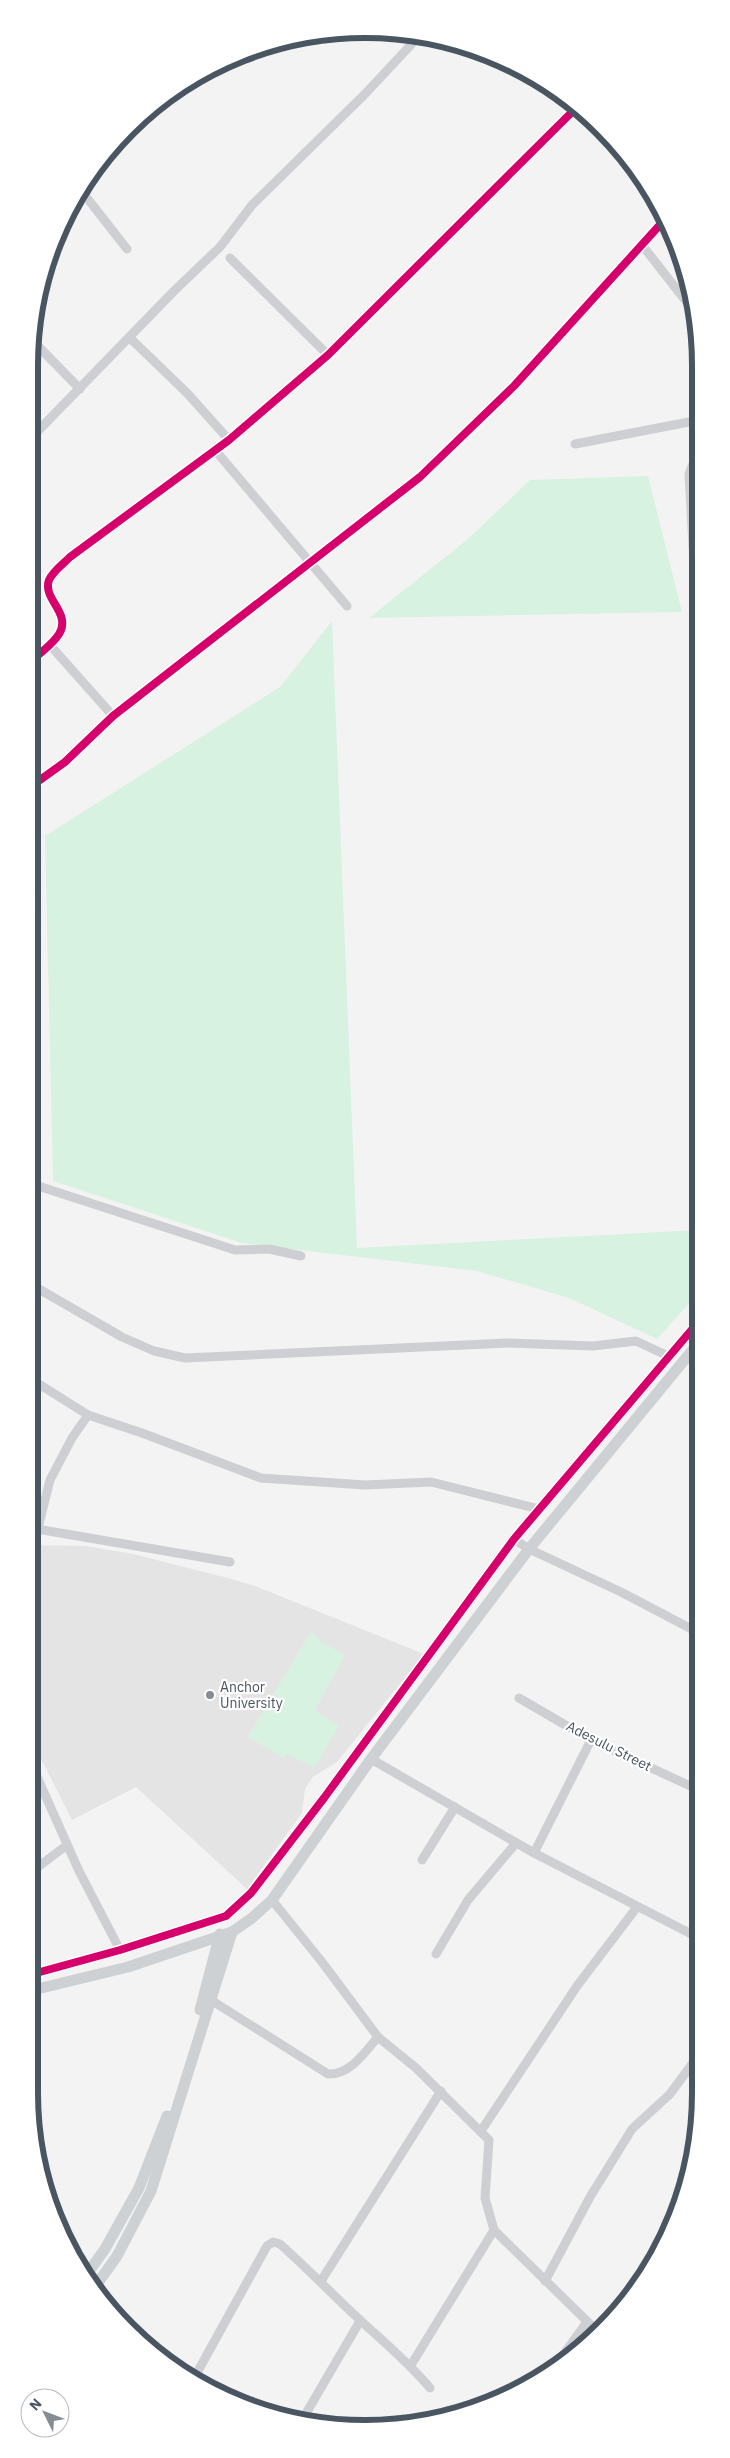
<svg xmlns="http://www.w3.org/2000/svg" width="730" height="2458" viewBox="0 0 730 2458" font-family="'IBM Plex Sans',sans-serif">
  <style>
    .education { fill: #e5e4e5 }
    .green { fill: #d8f2e1 }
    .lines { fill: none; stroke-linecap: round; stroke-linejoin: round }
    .street { stroke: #cdcfd2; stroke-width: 9 }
    .secondary { stroke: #ced1d4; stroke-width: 11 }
    .cycleway-casing { stroke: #fff; stroke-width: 11 }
    .cycleway { stroke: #d6006c; stroke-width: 8 }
    .poi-dot { fill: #848d94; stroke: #fff; stroke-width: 2 }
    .labels { text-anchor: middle; stroke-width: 4.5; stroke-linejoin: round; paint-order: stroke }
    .poi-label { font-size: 14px; fill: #495661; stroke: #fff; text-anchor: start }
    .street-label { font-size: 14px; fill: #495661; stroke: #fff }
    .rim { fill: none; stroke: #495661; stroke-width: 6 }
  </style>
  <rect width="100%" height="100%" fill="#f3f3f3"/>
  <!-- education -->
  <polygon class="education" points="31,1545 86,1546 133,1554 232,1579 255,1586 424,1654 337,1762 313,1777 305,1789 302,1813 247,1889 136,1787 72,1820 30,1737"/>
  <!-- green -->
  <g class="green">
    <polygon points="648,476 682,612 369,618 468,539 530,480"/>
    <polygon points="332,621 357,1248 699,1230 695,1149 700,1149 700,1291 657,1339 569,1298 477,1271 242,1243 53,1181 45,836 280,687"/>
    <polygon points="311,1632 323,1643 345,1655 315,1710 339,1726 314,1768 286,1753 284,1758 248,1737"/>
  </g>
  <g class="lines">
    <!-- street -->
    <g class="street">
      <polyline points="80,189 127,249"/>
      <polyline points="642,245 696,314"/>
      <polyline points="230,258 328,355"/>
      <polyline points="130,338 187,393 229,440"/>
      <polyline points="35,343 80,389"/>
      <polyline points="35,434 175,290 220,247 252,205 365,94 421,34"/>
      <polyline points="575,444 699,420"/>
      <polyline points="215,450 347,606"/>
      <polyline points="696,601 689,474 692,466 699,462"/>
      <polyline points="49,644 113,716"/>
      <path d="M34,659C42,651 53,644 59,634C72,613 42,599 49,580C53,571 63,564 70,557L229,440L328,355L576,108"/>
      <polyline points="33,785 65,762 113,716 420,477 514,386 667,217"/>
      <polyline points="32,1184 235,1250 269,1249 301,1256"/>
      <polyline points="32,1285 122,1337 154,1351 185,1358 508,1343 593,1346 636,1341 668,1356"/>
      <polyline points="31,1379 88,1415 142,1433 261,1478 365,1485 431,1482 539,1509"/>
      <polyline points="31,1528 230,1562"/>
      <polyline points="38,1528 50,1480 72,1438 88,1415"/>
      <polyline points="514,1539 529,1549 621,1592 701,1634"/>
      <polyline points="519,1698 591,1740 701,1791"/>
      <polyline points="371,1759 534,1853 701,1939"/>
      <polyline points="30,1761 79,1871 120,1950"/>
      <polyline points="534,1853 591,1740"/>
      <polyline points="422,1860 455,1807"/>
      <polyline points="30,1873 67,1845"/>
      <polyline points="272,1900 322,1962 378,2037 416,2068 489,2140 485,2198 494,2230 597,2331"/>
      <polyline points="436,1954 468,1900 516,1843"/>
      <path d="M211,2000L328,2074C350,2075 365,2052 378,2037"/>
      <polyline points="29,2076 31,2088"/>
      <polyline points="481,2131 577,1986 637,1907"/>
      <polyline points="321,2281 441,2091"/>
      <polyline points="545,2281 590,2197 632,2129 670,2094 701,2052"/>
      <polyline points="411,2365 494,2230"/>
      <polyline points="551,2372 587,2322"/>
      <path d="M193,2380L267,2246L273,2242L280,2244C308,2269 334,2296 361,2321C385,2343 409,2363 430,2388"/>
      <polyline points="301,2422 360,2321"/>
    </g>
    <!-- secondary -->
    <g class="secondary">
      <polyline points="29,1975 120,1950 226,1916 251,1893 324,1798 514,1539 700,1320"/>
      <polyline points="29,1991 128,1967 232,1932 252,1918 272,1900 371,1759 529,1549 700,1341"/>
      <polyline points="200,2010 220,1934"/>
      <polyline points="87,2274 105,2249 139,2188 167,2116"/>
      <polyline points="95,2287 117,2256 151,2191 232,1932"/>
    </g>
    <!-- cycleway casing -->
    <g class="cycleway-casing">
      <g id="cycleway">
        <path d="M34,659C42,651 53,644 59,634C72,613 42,599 49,580C53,571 63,564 70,557L229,440L328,355L576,108"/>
        <polyline points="33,785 65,762 113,716 420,477 514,386 667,217"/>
        <polyline points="29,1975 120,1950 226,1916 251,1893 324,1798 514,1539 700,1320"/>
      </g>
    </g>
    <!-- cycleway -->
    <use href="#cycleway" class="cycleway"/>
  </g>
  <!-- markers -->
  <circle class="poi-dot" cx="210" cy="1695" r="5"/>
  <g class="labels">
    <!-- poi labels -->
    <g class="poi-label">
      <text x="220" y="1692">Anchor<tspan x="220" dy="16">University</tspan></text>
    </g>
    <!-- street labels -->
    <g class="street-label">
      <text transform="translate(609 1746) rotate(27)" y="5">Adesulu Street</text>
    </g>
  </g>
  <!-- crop -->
  <path d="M0 0H730V2458H0ZM365 38H365A327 327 0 0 1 692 365V2093A327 327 0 0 1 365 2420H365A327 327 0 0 1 38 2093V365A327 327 0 0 1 365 38Z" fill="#fff" fill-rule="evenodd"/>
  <path class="rim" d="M365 38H365A327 327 0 0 1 692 365V2093A327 327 0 0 1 365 2420H365A327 327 0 0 1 38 2093V365A327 327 0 0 1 365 38Z"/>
  <!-- north arrow -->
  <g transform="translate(45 2413) rotate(312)"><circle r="24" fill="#ffffff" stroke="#b6bbc0"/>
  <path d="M0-4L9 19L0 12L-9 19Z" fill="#848d94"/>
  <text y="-8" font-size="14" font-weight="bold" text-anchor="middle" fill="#495661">N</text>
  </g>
</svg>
